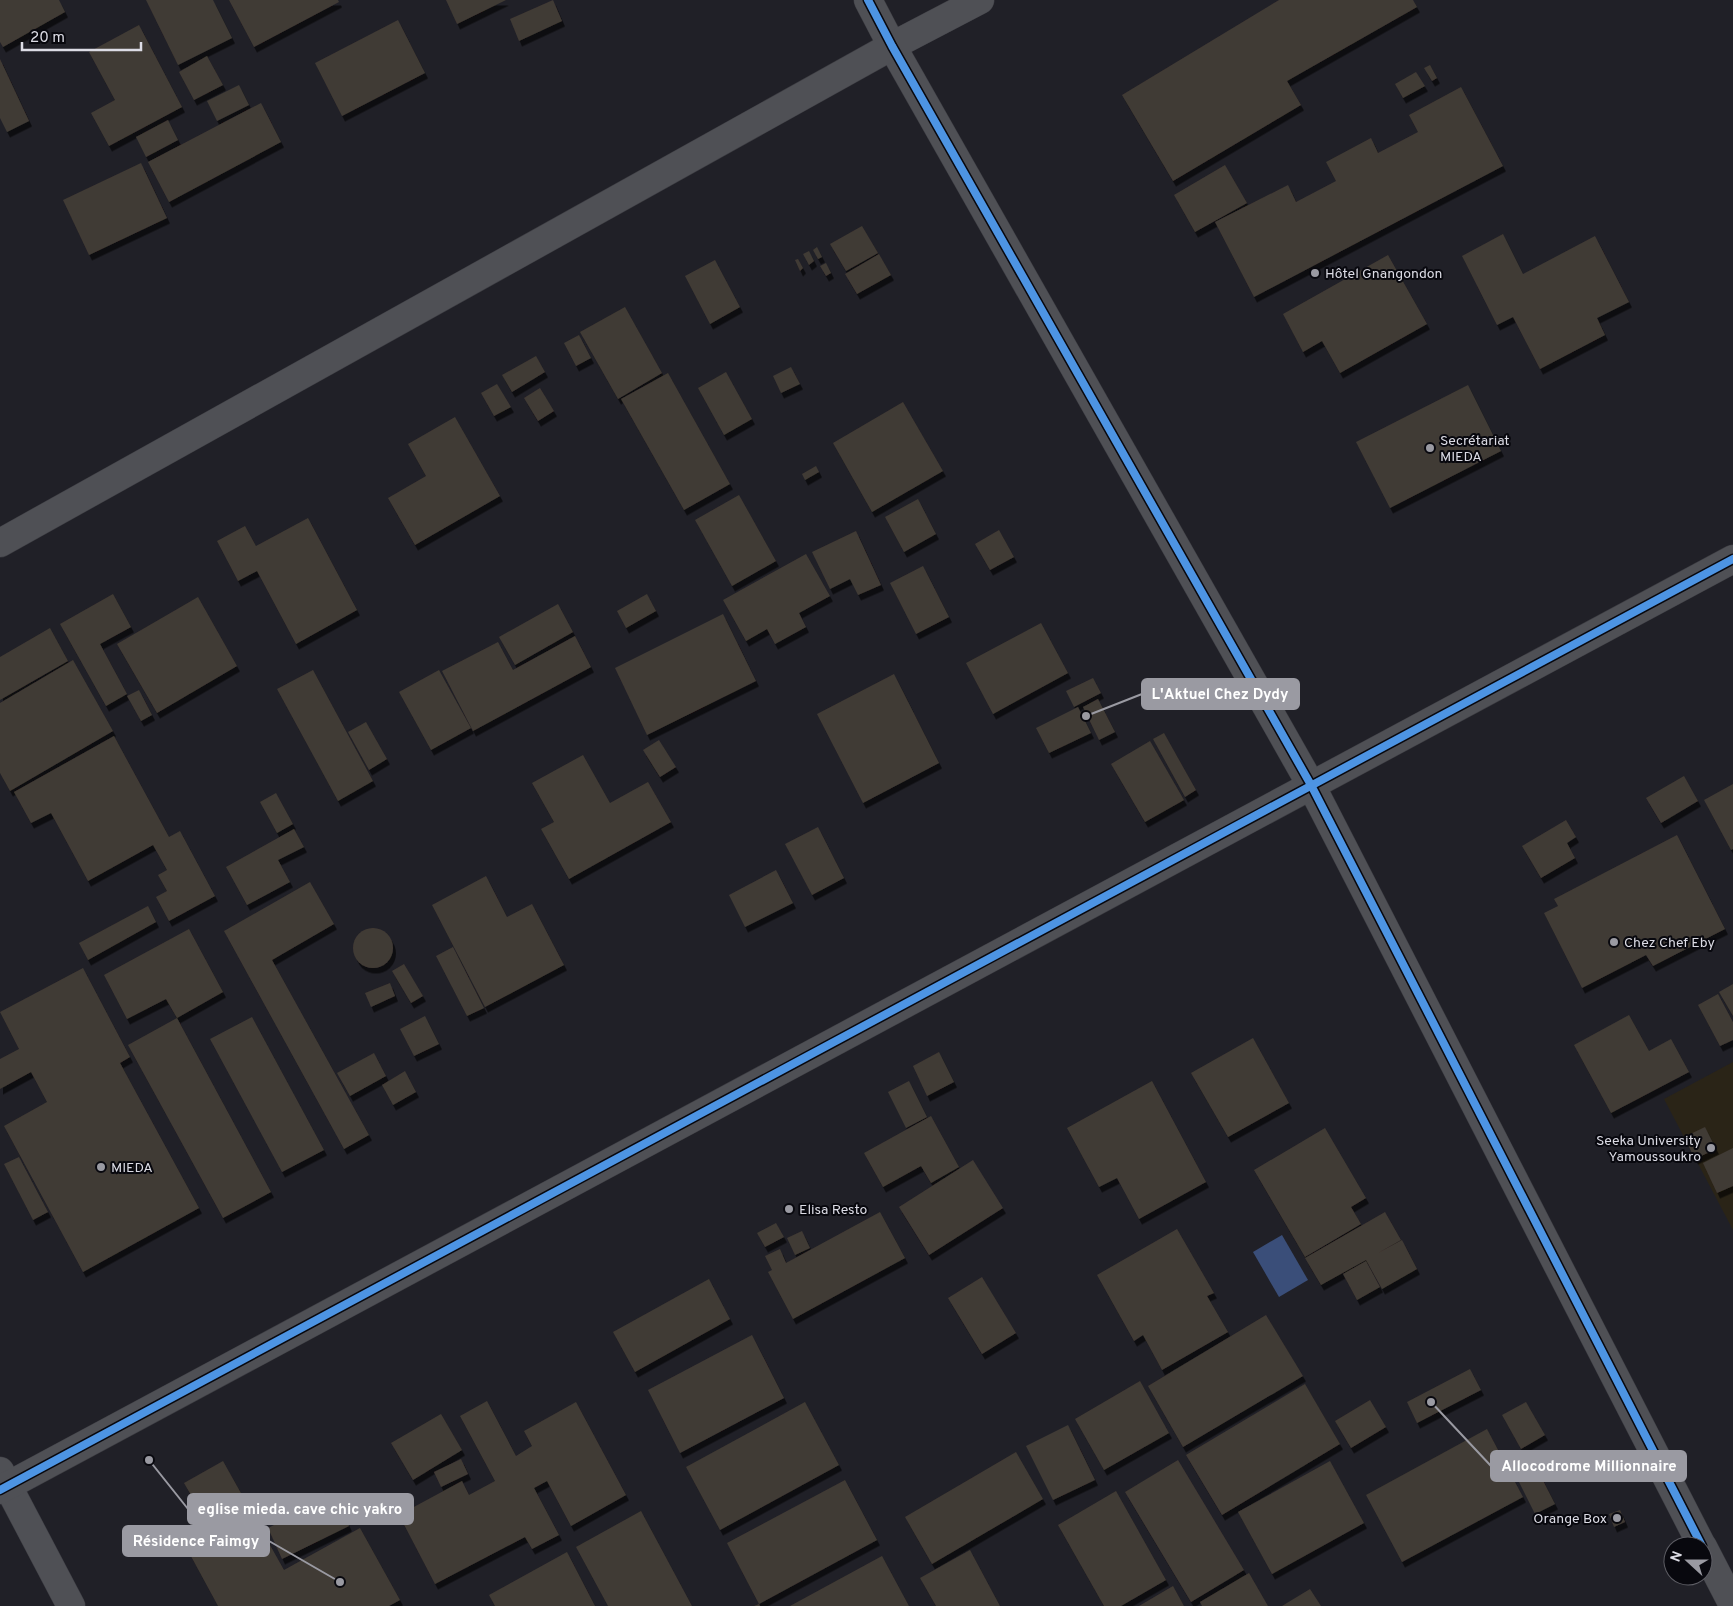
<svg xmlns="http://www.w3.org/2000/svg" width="1733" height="1606" viewBox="0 0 1733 1606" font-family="Overpass,sans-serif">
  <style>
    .education { fill: #2a2417 }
    .water { fill: #3a4e79 }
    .building { fill: #413a34; filter: url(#shadow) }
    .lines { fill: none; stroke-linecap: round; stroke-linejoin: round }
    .minor-casing { stroke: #3c3c42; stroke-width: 29 }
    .tertiary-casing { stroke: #3c3c42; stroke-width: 29 }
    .minor { stroke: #4f5055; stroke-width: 28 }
    .tertiary { stroke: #4f5055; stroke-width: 28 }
    .cycleway-casing { stroke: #08080e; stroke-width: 11 }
    .cycleway { stroke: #4d94e3; stroke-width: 8 }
    .poi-dot { fill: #9a9aa2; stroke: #08080e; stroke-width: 2 }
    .labels { text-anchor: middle; stroke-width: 4; stroke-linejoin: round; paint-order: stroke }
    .poi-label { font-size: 14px; fill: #dcdce5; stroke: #08080e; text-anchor: start }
    .leader { fill: none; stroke: #9a9aa2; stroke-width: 2 }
    .callout-dot { fill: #9a9aa2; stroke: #08080e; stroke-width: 2 }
    .callout { fill: #9a9aa2; stroke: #9a9aa2; stroke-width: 2 }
    .callout-label { font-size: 15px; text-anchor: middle; font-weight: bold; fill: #fff }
  </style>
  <defs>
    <filter id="shadow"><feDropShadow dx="3" dy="5.5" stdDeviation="0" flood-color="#0009"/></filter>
  </defs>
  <rect width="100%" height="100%" fill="#202027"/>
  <!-- education -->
  <polygon class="education" points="1733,1062 1733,1230 1664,1099"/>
  <!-- water -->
  <polygon class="water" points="1282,1235 1308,1280 1279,1297 1253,1252"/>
  <!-- building -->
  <g class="building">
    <polygon points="0,0 59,0 65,12 3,47 0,42"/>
    <polygon points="146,0 213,0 232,38 178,65"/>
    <polygon points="229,0 338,0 339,2 254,47"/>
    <polygon points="446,0 506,0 457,24"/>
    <polygon points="553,0 562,21 519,41 510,19"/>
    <polygon points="1279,0 1413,0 1417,7 1287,81 1301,105 1173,181 1122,95"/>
    <polygon points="398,20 425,73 342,116 315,63"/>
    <polygon points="139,25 182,107 109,146 91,113 115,100 89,52"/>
    <polygon points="207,56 223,85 194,100 179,72"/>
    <polygon points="0,59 29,121 7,132 0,118"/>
    <polygon points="1430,65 1437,78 1432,81 1424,68"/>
    <polygon points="1416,72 1425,86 1403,98 1395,84"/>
    <polygon points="239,85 249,105 217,121 207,101"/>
    <polygon points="1461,87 1503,166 1254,297 1215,222 1288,185 1296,202 1336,181 1326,162 1371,138 1378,153 1418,132 1409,115"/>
    <polygon points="261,103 281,142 169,202 148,162"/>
    <polygon points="168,120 178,140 146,157 136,137"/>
    <polygon points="141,163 167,218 89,255 63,200"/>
    <polygon points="1225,165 1247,203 1195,232 1174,195"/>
    <polygon points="862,226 878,253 846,271 830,244"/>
    <polygon points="1503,234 1523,274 1595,236 1629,302 1597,318 1605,335 1540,369 1513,317 1497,325 1462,256"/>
    <polygon points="817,247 822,257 818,259 813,250"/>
    <polygon points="809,251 814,261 809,265 803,254"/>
    <polygon points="879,254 891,275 857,294 845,274"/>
    <polygon points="1388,255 1427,324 1340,373 1322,341 1303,352 1283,314"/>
    <polygon points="798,259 803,268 800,271 795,260"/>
    <polygon points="715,260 740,307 710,324 685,276"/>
    <polygon points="826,263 831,273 826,276 820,266"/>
    <polygon points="625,307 662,373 618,399 580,332"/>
    <polygon points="579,335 591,358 576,366 564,343"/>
    <polygon points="536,356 545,372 512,392 502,375"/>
    <polygon points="791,367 800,384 781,393 773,376"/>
    <polygon points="726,372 752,419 724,435 698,388"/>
    <polygon points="668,373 730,484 684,510 621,399"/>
    <polygon points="497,384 511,407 494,416 481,393"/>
    <polygon points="1468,385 1501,451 1390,508 1356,442"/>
    <polygon points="540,388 554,411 538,421 524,398"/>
    <polygon points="903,402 943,471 872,512 833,443"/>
    <polygon points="455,417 500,496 415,545 388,498 426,476 408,444"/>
    <polygon points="816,466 819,472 805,480 802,474"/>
    <polygon points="739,495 776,561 732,586 695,520"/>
    <polygon points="918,499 936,534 904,552 885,517"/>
    <polygon points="308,518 357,610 296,644 257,571 238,581 217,541 245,526 256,546"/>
    <polygon points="999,530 1014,557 990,570 975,544"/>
    <polygon points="856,531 881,585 858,595 850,579 830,589 812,552"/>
    <polygon points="806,554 830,596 799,613 806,627 775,644 767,629 746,641 723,600"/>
    <polygon points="923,566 949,617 916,634 890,583"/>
    <polygon points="113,594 131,627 100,644 127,694 106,706 60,624"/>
    <polygon points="647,594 656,611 626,628 617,611"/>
    <polygon points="198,597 237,666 157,713 117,644"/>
    <polygon points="558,604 573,632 515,665 499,637"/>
    <polygon points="723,614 756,681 647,735 615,668"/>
    <polygon points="1041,623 1068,673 993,714 966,663"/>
    <polygon points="50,628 68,661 0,700 0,657"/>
    <polygon points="575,636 591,667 473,731 442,671 498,642 513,670"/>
    <polygon points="73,660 113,731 10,791 0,773 0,703"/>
    <polygon points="313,670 373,781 338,801 277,689"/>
    <polygon points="439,670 471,728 431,750 399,692"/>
    <polygon points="894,674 939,763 863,803 817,714"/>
    <polygon points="1093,678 1101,693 1074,707 1066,691"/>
    <polygon points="139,690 152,715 141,721 127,696"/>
    <polygon points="1098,699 1115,732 1099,740 1083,707"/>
    <polygon points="1078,707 1091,733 1049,753 1036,728"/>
    <polygon points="366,722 387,759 369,770 348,732"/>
    <polygon points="1164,733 1196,790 1185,797 1153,739"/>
    <polygon points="114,736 169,837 180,831 215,896 169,921 156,897 167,891 158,875 167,870 153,845 88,881 51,813 31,823 14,792"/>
    <polygon points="659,740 676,767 660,777 643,750"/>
    <polygon points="1150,741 1184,800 1145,822 1111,764"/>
    <polygon points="583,755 610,803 648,782 671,822 569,879 541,829 554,822 532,783"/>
    <polygon points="1684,776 1698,801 1661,823 1646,798"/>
    <polygon points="1733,784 1733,849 1731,850 1704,800"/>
    <polygon points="276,793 293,824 277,833 260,802"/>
    <polygon points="1566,820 1576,837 1567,843 1575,858 1541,878 1522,846"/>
    <polygon points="818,827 844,878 812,895 785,844"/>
    <polygon points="294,829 304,847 278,860 290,882 247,905 226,867"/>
    <polygon points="1677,835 1725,929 1653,966 1646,955 1582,988 1544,913 1558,906 1554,899"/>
    <polygon points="776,870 793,903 745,927 729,895"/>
    <polygon points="486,876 507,917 532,904 564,965 485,1007 432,905"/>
    <polygon points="310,882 334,924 272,960 369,1135 344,1149 224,931"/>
    <polygon points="148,906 156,922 88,960 79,943"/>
    <circle cx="373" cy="948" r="20"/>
    <polygon points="189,929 223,992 177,1018 271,1192 223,1218 128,1045 177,1018 166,999 127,1019 104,975"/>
    <polygon points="453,947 484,1008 467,1016 436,956"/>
    <polygon points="404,964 423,996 411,1003 392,971"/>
    <polygon points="83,968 130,1057 120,1063 199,1208 83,1272 4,1126 47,1102 31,1072 0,1089 0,1059 19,1049 0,1012"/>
    <polygon points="390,983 395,996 371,1007 365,993"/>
    <polygon points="1733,984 1733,1016 1719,992"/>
    <polygon points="1718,994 1733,1022 1733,1040 1720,1046 1698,1005"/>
    <polygon points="1629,1015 1649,1051 1671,1039 1689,1072 1611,1113 1574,1045"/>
    <polygon points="425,1016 439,1044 414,1056 400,1029"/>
    <polygon points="252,1017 324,1150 282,1172 210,1039"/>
    <polygon points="1253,1038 1289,1103 1228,1137 1191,1073"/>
    <polygon points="939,1052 954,1082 927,1096 913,1066"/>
    <polygon points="374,1053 386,1076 350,1096 337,1073"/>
    <polygon points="405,1071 416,1092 393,1105 382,1085"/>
    <polygon points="909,1081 927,1117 906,1128 888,1092"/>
    <polygon points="1152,1081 1206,1182 1139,1219 1117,1178 1099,1187 1067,1128"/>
    <polygon points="931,1116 959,1167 931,1183 921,1166 883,1187 864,1153"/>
    <polygon points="1705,1127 1716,1149 1695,1159 1684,1137"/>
    <polygon points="1325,1128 1366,1198 1351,1207 1361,1224 1305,1257 1254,1170"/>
    <polygon points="1733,1148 1733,1186 1717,1193 1703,1163"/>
    <polygon points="19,1157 48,1212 33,1220 4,1164"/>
    <polygon points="973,1160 1003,1208 929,1255 899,1207"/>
    <polygon points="880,1212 905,1258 793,1319 768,1272 772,1270 765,1256 780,1249 786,1263"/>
    <polygon points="1385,1212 1401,1240 1378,1253 1402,1240 1417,1269 1382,1289 1366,1260 1321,1285 1305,1258"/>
    <polygon points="776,1223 784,1237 765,1247 757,1233"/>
    <polygon points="1177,1229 1214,1293 1207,1296 1228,1332 1162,1370 1143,1335 1134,1341 1097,1275"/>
    <polygon points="802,1231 810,1248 795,1255 787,1238"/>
    <polygon points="1366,1261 1380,1287 1357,1300 1343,1274"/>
    <polygon points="982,1277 1016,1333 982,1354 948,1298"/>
    <polygon points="709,1279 730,1319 635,1372 613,1332"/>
    <polygon points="1266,1315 1303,1376 1183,1447 1148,1386"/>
    <polygon points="752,1335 784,1398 680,1453 648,1390"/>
    <polygon points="1470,1369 1481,1390 1417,1423 1407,1402"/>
    <polygon points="1140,1381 1169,1433 1104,1470 1075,1419"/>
    <polygon points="1305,1384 1340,1444 1222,1515 1186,1455"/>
    <polygon points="1370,1400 1386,1427 1351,1448 1335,1421"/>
    <polygon points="487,1401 516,1456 532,1446 524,1431 576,1402 626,1495 571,1526 547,1481 534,1488 559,1535 532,1549 525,1537 435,1584 399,1515 462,1481 469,1495 495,1481 460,1416"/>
    <polygon points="805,1402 839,1465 720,1530 686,1467"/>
    <polygon points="1526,1402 1545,1435 1521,1449 1502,1415"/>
    <polygon points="441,1414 462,1450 413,1480 391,1443"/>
    <polygon points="1068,1425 1095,1480 1053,1500 1026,1446"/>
    <polygon points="1487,1429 1523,1497 1402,1562 1366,1495"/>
    <polygon points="1016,1452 1043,1499 932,1564 905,1517"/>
    <polygon points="461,1459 468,1474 441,1487 434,1472"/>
    <polygon points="1178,1460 1244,1570 1191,1602 1125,1492"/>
    <polygon points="223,1461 284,1570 360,1528 400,1600 389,1606 218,1606 180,1536 206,1521 184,1483"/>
    <polygon points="1330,1461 1364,1523 1272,1574 1238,1512"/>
    <polygon points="1534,1463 1555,1504 1535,1514 1514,1472"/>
    <polygon points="845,1480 877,1540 759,1604 760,1606 754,1606 759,1604 727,1543"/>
    <polygon points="1116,1491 1166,1580 1121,1606 1104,1606 1058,1525"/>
    <polygon points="334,1495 349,1526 282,1559 268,1528"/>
    <polygon points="1620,1510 1625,1522 1614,1527 1609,1514"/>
    <polygon points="641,1511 692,1606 608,1606 576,1547"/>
    <polygon points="970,1550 1000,1606 936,1606 920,1578"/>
    <polygon points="567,1552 595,1606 495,1606 489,1595"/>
    <polygon points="882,1556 909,1606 790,1606"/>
    <polygon points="1249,1573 1268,1606 1202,1606 1200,1602"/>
    <polygon points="1173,1586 1184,1606 1139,1606"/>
    <polygon points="1310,1589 1321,1606 1282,1606"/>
  </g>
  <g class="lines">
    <!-- minor casing -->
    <g class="minor-casing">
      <g id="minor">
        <polyline points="868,0 892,46 1311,785 1702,1546"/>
        <polyline points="0,543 892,46 980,0"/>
        <polyline points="0,1471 71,1606"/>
        <polyline points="1703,1547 1733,1605"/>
      </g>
    </g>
    <!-- tertiary casing -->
    <g class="tertiary-casing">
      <polyline id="tertiary" points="0,1490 1733,559"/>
    </g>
    <!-- minor -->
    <use href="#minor" class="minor"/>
    <!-- tertiary -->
    <use href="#tertiary" class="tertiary"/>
    <!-- cycleway casing -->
    <g class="cycleway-casing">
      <g id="cycleway">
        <polyline points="868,0 892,46 1311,785 1702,1546"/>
        <polyline points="0,1490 1733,559"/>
      </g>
    </g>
    <!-- cycleway -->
    <use href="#cycleway" class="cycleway"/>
  </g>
  <!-- markers -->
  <g class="poi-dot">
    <circle cx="1315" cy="273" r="5"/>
    <circle cx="1430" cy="448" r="5"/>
    <circle cx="1614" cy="942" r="5"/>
    <circle cx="1711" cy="1148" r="5"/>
    <circle cx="101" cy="1167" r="5"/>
    <circle cx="789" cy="1209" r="5"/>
    <circle cx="1617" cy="1518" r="5"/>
  </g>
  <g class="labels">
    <!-- poi labels -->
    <g class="poi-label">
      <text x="1325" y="278">Hôtel Gnangondon</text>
      <text x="1440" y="445">Secrétariat<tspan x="1440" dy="16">MIEDA</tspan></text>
      <text x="1624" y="947">Chez Chef Eby</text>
      <text x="1701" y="1145" text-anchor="end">Seeka University<tspan x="1701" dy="16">Yamoussoukro</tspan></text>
      <text x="111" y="1172">MIEDA</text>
      <text x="799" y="1214">Elisa Resto</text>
      <text x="1607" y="1523" text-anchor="end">Orange Box</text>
    </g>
  </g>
  <!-- callouts -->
  <path class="leader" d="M1086 716L1142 694M1431 1402L1491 1466M149 1460L188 1509M340 1582L269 1541"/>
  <g class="callout-dot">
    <circle cx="1086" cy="716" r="5"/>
    <circle cx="1431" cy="1402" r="5"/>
    <circle cx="149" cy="1460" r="5"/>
    <circle cx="340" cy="1582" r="5"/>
  </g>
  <g class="callout">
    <rect x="1142" y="679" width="157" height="30" rx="5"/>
    <rect x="1491" y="1451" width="195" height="30" rx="5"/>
    <rect x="188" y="1494" width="225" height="30" rx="5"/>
    <rect x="123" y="1526" width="146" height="30" rx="5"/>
  </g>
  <g class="callout-label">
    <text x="1220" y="699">L'Aktuel Chez Dydy</text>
    <text x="1589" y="1471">Allocodrome Millionnaire</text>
    <text x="300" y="1514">eglise mieda. cave chic yakro</text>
    <text x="196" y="1546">Résidence Faimgy</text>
  </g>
  <!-- north arrow -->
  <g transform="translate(1688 1561) rotate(291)"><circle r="24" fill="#08080e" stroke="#5d5d64"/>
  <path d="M0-4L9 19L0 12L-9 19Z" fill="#9a9aa2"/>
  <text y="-8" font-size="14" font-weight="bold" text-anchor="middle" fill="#dcdce5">N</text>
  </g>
  <!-- scale -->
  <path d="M22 42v8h119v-8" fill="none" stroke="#dcdce5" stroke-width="2.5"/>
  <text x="30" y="42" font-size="15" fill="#dcdce5" stroke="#08080e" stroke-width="4" paint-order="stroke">20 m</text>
</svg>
